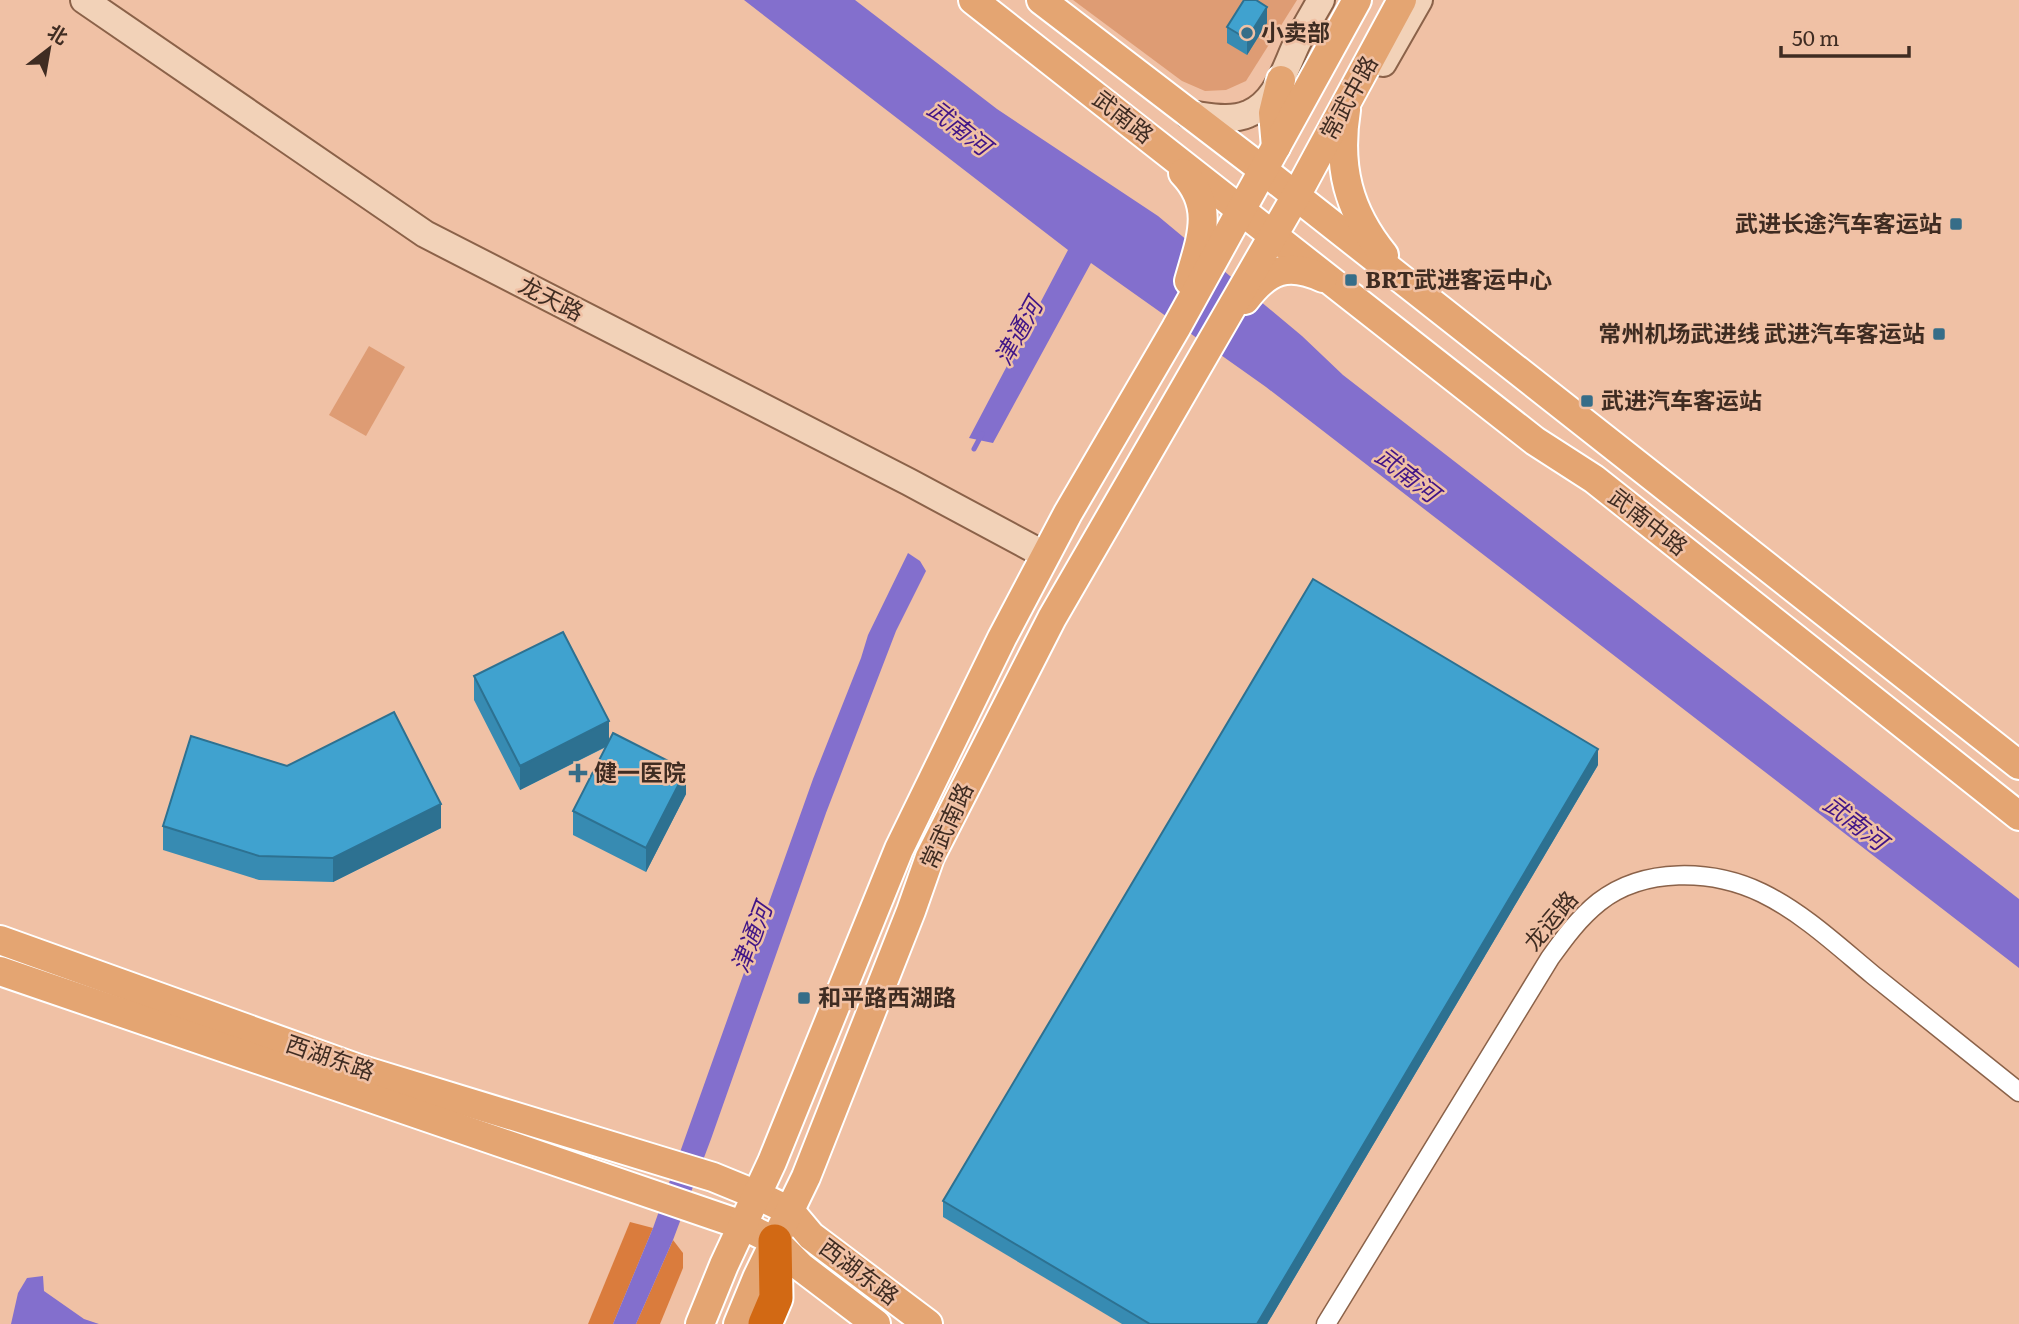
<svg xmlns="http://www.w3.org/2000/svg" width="2019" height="1324" viewBox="0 0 2019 1324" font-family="Literata,'Noto Sans SC',serif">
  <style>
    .green { fill: #de9c74 }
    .forest { fill: #da7c3d }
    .water { fill: #836fcd }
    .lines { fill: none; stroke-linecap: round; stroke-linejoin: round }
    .stream { stroke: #836fcd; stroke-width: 5 }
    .street-casing { stroke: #8b6249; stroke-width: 21 }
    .secondary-casing { stroke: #8b6249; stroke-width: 30 }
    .primary-casing { stroke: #fff; stroke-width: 32 }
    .highway-casing { stroke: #fff; stroke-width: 37 }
    .street { stroke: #fff; stroke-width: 18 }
    .secondary { stroke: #f2d2b8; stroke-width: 26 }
    .primary { stroke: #e4a572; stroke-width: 28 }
    .highway { stroke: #d26914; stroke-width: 33 }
    .wall { fill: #378bb2 }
    .shaded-wall { fill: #2d7191 }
    .building { fill: #40a2cf; stroke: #2d7191; stroke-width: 2 }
    .poi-dot { fill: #366d88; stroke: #f0c1a5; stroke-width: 2.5 }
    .labels { text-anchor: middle; stroke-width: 5; stroke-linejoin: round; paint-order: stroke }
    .poi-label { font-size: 23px; font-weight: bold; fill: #3f2c22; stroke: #f0c1a5; text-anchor: start }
    .street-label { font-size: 23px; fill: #3f2c22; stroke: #f0c1a5 }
    .water-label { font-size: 24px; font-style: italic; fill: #401587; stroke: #f0c1a5 }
  </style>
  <rect width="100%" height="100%" fill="#f0c1a5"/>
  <!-- green -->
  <g class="green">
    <polygon points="1073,0 1297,0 1246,81 1226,90 1205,91 1182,81"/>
    <polygon points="369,346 405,367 366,436 329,415"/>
  </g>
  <!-- forest -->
  <g class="forest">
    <polygon points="630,1222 653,1228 613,1324 588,1324"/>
    <polygon points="673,1240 683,1253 683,1268 660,1324 636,1324"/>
  </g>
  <!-- water -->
  <g class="water">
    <polygon points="744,0 855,0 997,109 1158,216 1302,336 1343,375 2019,899 2019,968 1266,387 1091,263 993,443 969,438 1068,250"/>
    <polygon points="908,553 920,561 926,571 896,631 826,813 711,1139 673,1240 636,1324 613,1324 653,1228 813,779 861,658 868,635"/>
    <polygon points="43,1276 44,1291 84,1319 99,1324 11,1324 18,1293 27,1278"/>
  </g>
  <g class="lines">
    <!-- stream -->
    <polyline class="stream" points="974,449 982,434"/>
    <!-- street casing -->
    <g class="street-casing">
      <path id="street" d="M1326,1324L1550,958C1565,937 1579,918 1599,902C1644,867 1712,869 1762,893C1803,913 1838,946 1873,975C1922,1014 1970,1053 2019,1092"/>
    </g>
    <!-- secondary casing -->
    <g class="secondary-casing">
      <g id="secondary">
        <polyline points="84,0 425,234 909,482 1045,555"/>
        <polyline points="1383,63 1419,0"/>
        <path d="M1188,114C1207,116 1230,122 1248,114C1277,102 1285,68 1297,43C1304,29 1313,14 1321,0"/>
      </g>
    </g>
    <!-- primary casing -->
    <g class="primary-casing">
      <g id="primary">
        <polyline points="973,0 1535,441 1594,479 2019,816"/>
        <polyline points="1041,0 1263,170 2019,765"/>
        <path d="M1346,110C1337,166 1348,211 1384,255"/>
        <polyline points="1276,147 1273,113 1281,80"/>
        <path d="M1183,173C1216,207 1200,241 1189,281"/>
        <path d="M1245,300C1268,269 1288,262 1323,278"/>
        <polyline points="0,940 359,1069 713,1177 757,1195 790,1211 811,1236 928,1324"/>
        <polyline points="0,971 742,1225 775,1241 801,1267 876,1324"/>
        <polyline points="700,1324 724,1265 772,1162 899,849 1002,638 1068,513 1176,328 1357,0"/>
        <polyline points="738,1324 757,1278 806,1177 911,911 930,857 1052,618 1296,196 1402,0"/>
      </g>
    </g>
    <!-- highway casing -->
    <g class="highway-casing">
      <polyline id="highway" points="765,1324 776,1298 775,1241"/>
    </g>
    <!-- street -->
    <use href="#street" class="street"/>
    <!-- secondary -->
    <use href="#secondary" class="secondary"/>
    <!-- primary -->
    <use href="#primary" class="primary"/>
    <!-- highway -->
    <use href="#highway" class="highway"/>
  </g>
  <!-- wall -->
  <g class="wall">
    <polygon points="1267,23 1247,55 1227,43 1227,27"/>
    <polygon points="474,676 609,742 686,794 646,872 573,835 573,811 606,747 520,790 474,700"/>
    <polygon points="1598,765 1267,1324 1122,1324 943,1217 943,1201"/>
    <polygon points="163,826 441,828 333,882 259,880 163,850"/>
  </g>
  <!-- shaded-wall -->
  <g class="shaded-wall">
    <polygon points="1267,7 1267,23 1247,55 1247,39"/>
    <polygon points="609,721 609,745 520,790 520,766"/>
    <polygon points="1598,749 1598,765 1267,1324 1257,1324"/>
    <polygon points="686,770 686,794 646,872 646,848"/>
    <polygon points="441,804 441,828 333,882 333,858"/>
  </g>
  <!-- building -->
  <g class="building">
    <polygon points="1244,0 1256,0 1267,7 1247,39 1227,27"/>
    <polygon points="1313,579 1598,749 1257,1324 1150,1324 943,1201"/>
    <polygon points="563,632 609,721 520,766 474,676"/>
    <polygon points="394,712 441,804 333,858 259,856 163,826 191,736 287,766"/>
    <polygon points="613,733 686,770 646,848 573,811"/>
  </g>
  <!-- markers -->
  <g class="poi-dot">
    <circle cx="1247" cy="33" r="7"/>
    <rect x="1949" y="217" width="14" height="14" rx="3.5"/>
    <rect x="1344" y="273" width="14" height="14" rx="3.5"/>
    <rect x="1932" y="327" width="14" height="14" rx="3.5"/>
    <rect x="1580" y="394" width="14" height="14" rx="3.5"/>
    <path d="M574.5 762.5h7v7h7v7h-7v7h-7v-7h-7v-7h7z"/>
    <rect x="797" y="991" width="14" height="14" rx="3.5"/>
  </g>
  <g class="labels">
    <!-- poi labels -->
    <g class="poi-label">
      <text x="1261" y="41">小卖部</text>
      <text x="1942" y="232" text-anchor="end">武进长途汽车客运站</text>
      <text x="1365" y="288">BRT武进客运中心</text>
      <text x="1925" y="342" text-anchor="end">常州机场武进线 武进汽车客运站</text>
      <text x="1601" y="409">武进汽车客运站</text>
      <text x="594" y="781">健一医院</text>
      <text x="818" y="1006">和平路西湖路</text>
    </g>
    <!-- street labels -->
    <g class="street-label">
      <text transform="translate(1349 98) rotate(-61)" y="8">常武中路</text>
      <text transform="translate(1123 117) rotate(38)" y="8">武南路</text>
      <text transform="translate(551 299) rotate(27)" y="8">龙天路</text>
      <text transform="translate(1648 522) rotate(38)" y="8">武南中路</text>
      <text transform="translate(947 826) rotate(-65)" y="8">常武南路</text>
      <text transform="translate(1551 921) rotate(-50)" y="8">龙运路</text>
      <text transform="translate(330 1058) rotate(19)" y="8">西湖东路</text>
      <text transform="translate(859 1272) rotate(37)" y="8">西湖东路</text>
    </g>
    <!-- water labels -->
    <g class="water-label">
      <text transform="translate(959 128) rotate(38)" y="8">武南河</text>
      <text transform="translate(1019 332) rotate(-61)" y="8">津通河</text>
      <text transform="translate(1407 475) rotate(38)" y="8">武南河</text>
      <text transform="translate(1855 823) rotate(38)" y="8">武南河</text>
      <text transform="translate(752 938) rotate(-69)" y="8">津通河</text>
    </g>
  </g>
  <!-- north arrow -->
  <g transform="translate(49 49) rotate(31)" stroke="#f0c1a5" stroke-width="5" paint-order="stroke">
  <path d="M0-5L12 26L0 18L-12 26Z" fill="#3f2c22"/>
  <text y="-10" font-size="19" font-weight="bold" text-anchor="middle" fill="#3f2c22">北</text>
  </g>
  <!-- scale -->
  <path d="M1781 46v10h128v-10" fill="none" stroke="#3f2c22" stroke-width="3.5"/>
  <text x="1792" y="46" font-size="21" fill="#3f2c22" stroke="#f0c1a5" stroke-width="5" paint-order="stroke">50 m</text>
</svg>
